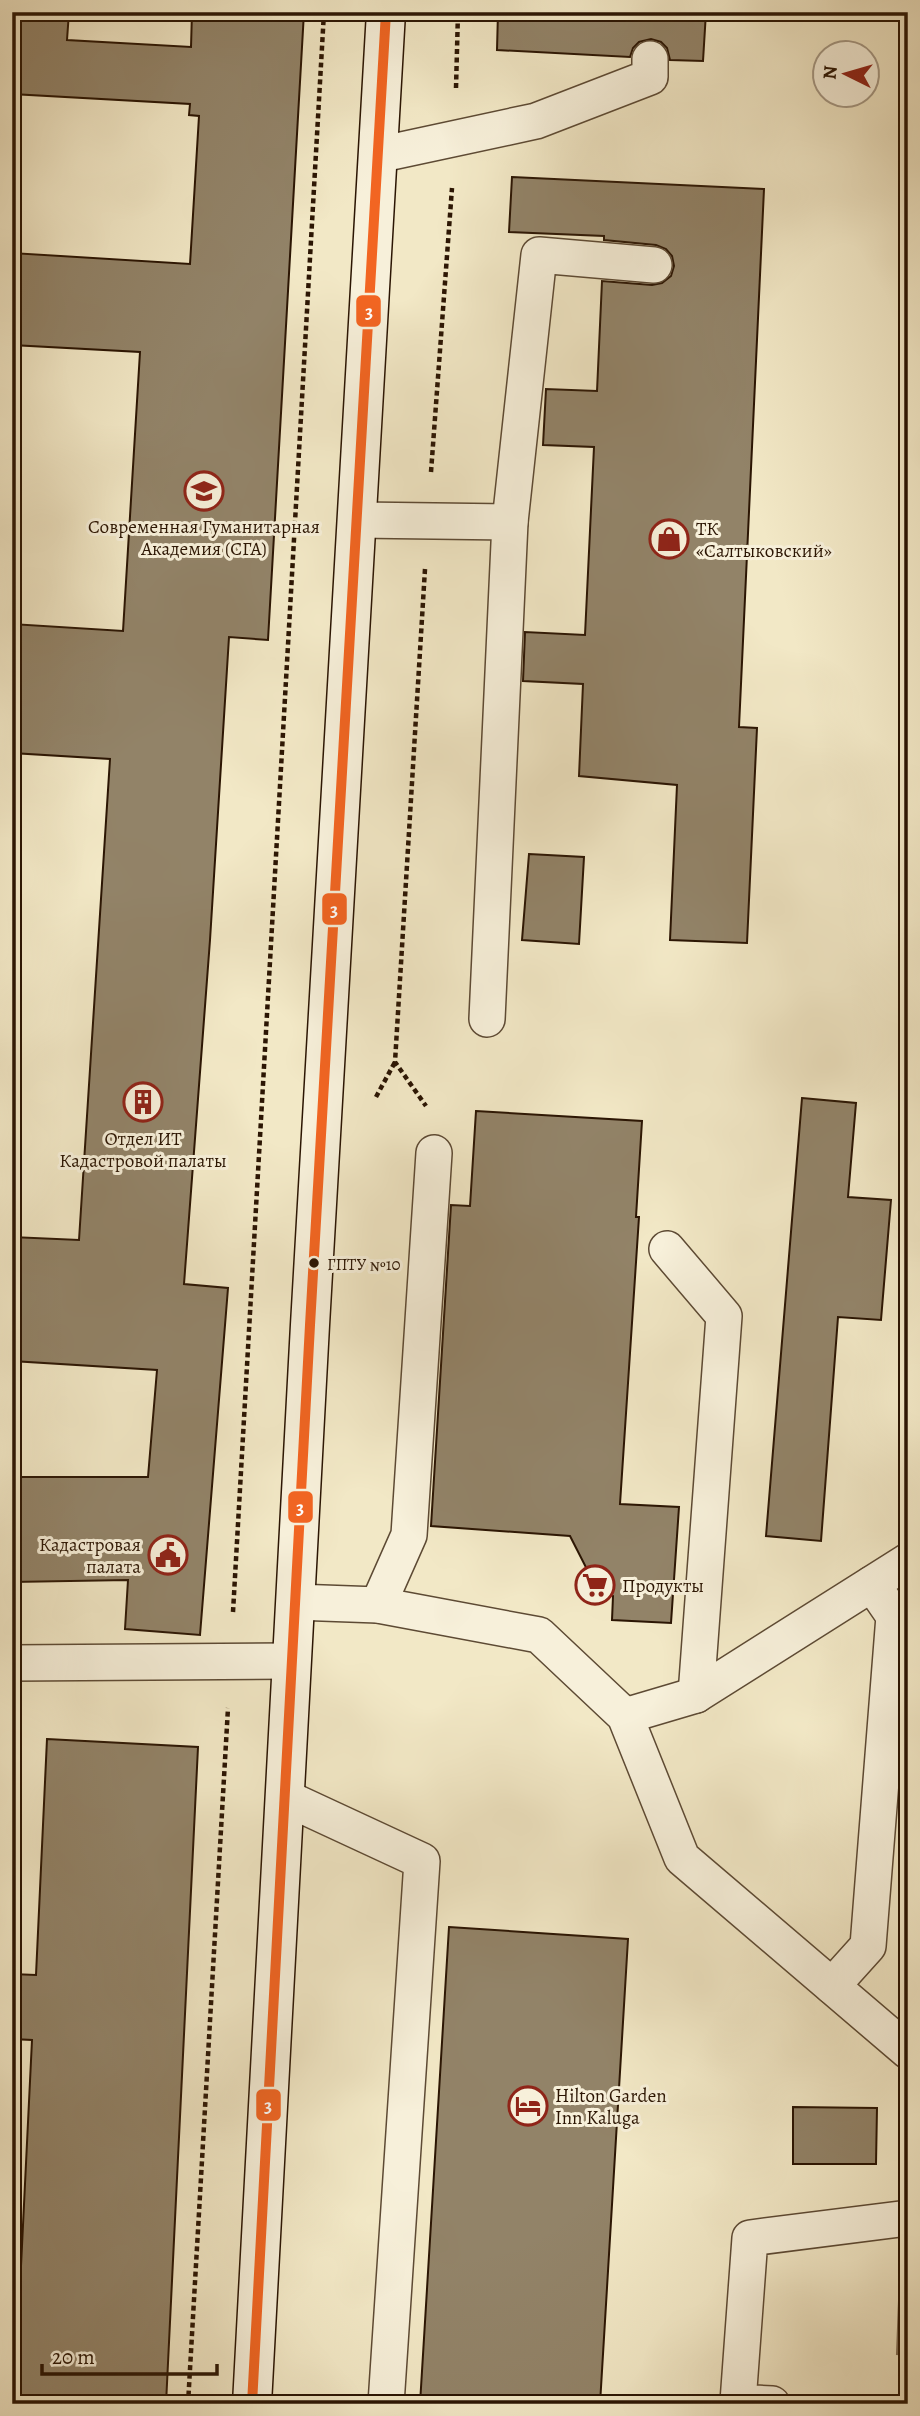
<svg xmlns="http://www.w3.org/2000/svg" width="920" height="2416" viewBox="0 0 920 2416" font-family="Alegreya,serif">
  <style>
    .green { fill: #d0c4a5; stroke: #7e6c54; stroke-width: 2 }
    .building { fill: #928368; stroke: #2b1503; stroke-width: 2 }
    .lines { fill: none; stroke-linecap: round; stroke-linejoin: round }
    .lane-casing { stroke: #5d4a34; stroke-width: 38 }
    .secondary-casing { stroke: #2b1503; stroke-width: 41 }
    .path { stroke: #2b1503; stroke-width: 4.5; stroke-dasharray: 5 3.5; stroke-linecap: butt }
    .lane { stroke: #f7f0da; stroke-width: 35 }
    .secondary { stroke: #f7f0da; stroke-width: 38 }
    .bus-1-casing { stroke: #f7f0da; stroke-width: 16 }
    .bus-1 { stroke: #f26522; stroke-width: 10 }
    .bus-dot { fill: #2b1503; stroke: #f7f0da; stroke-width: 2.5 }
    .labels { text-anchor: middle; stroke-width: 6; stroke-linejoin: round; paint-order: stroke }
    .bus-label { font-size: 17px; fill: #2b1503; stroke: #f7f0da; text-anchor: start }
    .poi-label { font-size: 19px; fill: #2b1503; stroke: #f7f0da; text-anchor: start }
    .line-badge { stroke: #f7f0da; stroke-width: 2.5 }
    .badge-label { font-size: 19px; text-anchor: middle; font-weight: bold; fill: #fff }
  </style>
  <rect width="100%" height="100%" fill="#f2e8c6"/>
  <filter id="stains"><feTurbulence type="fractalNoise" baseFrequency=".00286" numOctaves="4"/><feColorMatrix values="0 0 0 0 .2 0 0 0 0 .09 0 0 0 0 .02 0 0 0 .5 -.17"/></filter>
  <radialGradient id="worn" r=".72"><stop offset=".6" stop-color="#630" stop-opacity="0"/><stop offset="1" stop-color="#630" stop-opacity=".3"/></radialGradient>
  <!-- green -->
  <polygon class="green" points="908,2273 908,2355 897,2354 900,2274"/>
  <!-- building -->
  <g class="building">
    <polygon points="12,12 69,12 67,40 191,47 192,12 304,12 268,640 229,637 210,940 184,1284 228,1288 200,1635 125,1629 128,1580 12,1582 12,1477 148,1477 157,1370 12,1361 12,1237 79,1240 110,759 12,753 12,624 123,631 140,352 12,345 12,253 190,264 199,116 189,115 190,104 12,94"/>
    <polygon points="498,12 706,12 703,61 670,60 667,48 661,42 651,39 639,42 633,48 630,57 497,50"/>
    <polygon points="512,177 764,189 739,727 757,728 747,943 670,940 677,785 579,776 583,684 523,681 525,632 585,635 594,447 543,445 546,389 597,391 602,281 652,285 662,283 671,276 674,266 672,256 666,249 656,245 604,240 604,236 509,232"/>
    <polygon points="529,854 584,857 579,944 522,940"/>
    <polygon points="802,1098 856,1103 848,1197 891,1200 881,1320 838,1317 821,1541 766,1536"/>
    <polygon points="476,1111 642,1121 636,1217 639,1217 620,1504 679,1507 671,1623 612,1620 613,1596 595,1585 570,1536 431,1526 451,1205 470,1206"/>
    <polygon points="47,1739 198,1747 166,2404 14,2404 16,2366 12,2366 12,2307 19,2307 32,2040 12,2039 12,1974 36,1975"/>
    <polygon points="449,1927 628,1939 600,2404 420,2404"/>
    <polygon points="793,2107 877,2108 876,2164 793,2164"/>
  </g>
  <g class="lines">
    <!-- lane casing -->
    <g class="lane-casing">
      <g id="lane">
        <polyline points="378,155 536,121 650,77 650,59"/>
        <polyline points="358,520 510,522"/>
        <polyline points="487,1019 510,522 539,255 654,265"/>
        <polyline points="667,1249 724,1316 696,1695"/>
        <polyline points="295,1602 378,1605 539,1635 625,1716 682,1858 908,2051"/>
        <polyline points="378,1605 409,1535 434,1153"/>
        <polyline points="12,1663 291,1661"/>
        <polyline points="625,1716 696,1695 908,1561"/>
        <polyline points="284,1797 422,1861 386,2404"/>
        <polyline points="832,1986 868,1946 894,1616 872,1584"/>
        <polyline points="772,2404 738,2402 750,2238 908,2218"/>
      </g>
    </g>
    <!-- secondary casing -->
    <g class="secondary-casing">
      <polyline id="secondary" points="252,2404 310,1325 386,12"/>
    </g>
    <!-- path -->
    <g class="path">
      <polyline points="456,88 458,12"/>
      <polyline points="431,472 452,188"/>
      <polyline points="425,569 395,1062 426,1106"/>
      <polyline points="376,1097 395,1062"/>
      <polyline points="233,1612 324,12"/>
      <polyline points="188,2404 228,1708"/>
    </g>
    <!-- lane -->
    <use href="#lane" class="lane"/>
    <!-- secondary -->
    <use href="#secondary" class="secondary"/>
    <!-- bus-1 casing -->
    <g class="bus-1-casing">
      <polyline id="bus-1" points="252,2404 310,1325 386,12"/>
    </g>
    <!-- bus-1 -->
    <use href="#bus-1" class="bus-1"/>
  </g>
  <!-- icons -->
  <defs>
    <g id="university-ring" transform="scale(2.0125)"><circle r="9.5" fill="#f7f0da" stroke="#8f2418" stroke-width="1.5"/><path d="M0-5L7-2L0 1L-7-2ZM-4 1L0 2.5L4 1V4Q0 6-4 4Z" fill="#8f2418"/></g>
    <g id="shop-ring" transform="scale(2.0125)"><circle r="9.5" fill="#f7f0da" stroke="#8f2418" stroke-width="1.5"/><path d="M-5-2.5h2.3a2.7 3.5 0 0 1 5.4 0H5L5.5 6h-11ZM-1.5-2.5h3a1.5 2.3 0 0 0-3 0Z" fill="#8f2418"/></g>
    <g id="building-ring" transform="scale(2.0125)"><circle r="9.5" fill="#f7f0da" stroke="#8f2418" stroke-width="1.5"/><path d="M-4-6H4V6H1V3H-1V6H-4ZM-2.5-4.3h1.7v1.8h-1.7ZM.8-4.3h1.7v1.8H.8ZM-2.5-1h1.7V.8h-1.7ZM.8-1h1.7V.8H.8Z" fill="#8f2418"/></g>
    <g id="civic-ring" transform="scale(2.0125)"><circle r="9.5" fill="#f7f0da" stroke="#8f2418" stroke-width="1.5"/><path d="M-.6-6.5H3V-4.5H.6V-3L4-1V1h2V6H-6V1h2V-1L-.6-3ZM-1.2 2.5V6h2.4V2.5Z" fill="#8f2418"/></g>
    <g id="supermarket-ring" transform="scale(2.0125)"><circle r="9.5" fill="#f7f0da" stroke="#8f2418" stroke-width="1.5"/><path d="M-6-5.5h2.5l.6 2H6L4.5 2H-2.5L-4.4-4H-6ZM-1.5 3.2a1.3 1.3 0 1 0 .1 0ZM3 3.2a1.3 1.3 0 1 0 .1 0Z" fill="#8f2418"/></g>
    <g id="hotel-ring" transform="scale(2.0125)"><circle r="9.5" fill="#f7f0da" stroke="#8f2418" stroke-width="1.5"/><path d="M-6-4.5h1.5V1H6V5H4.5V3h-9V5H-6ZM-4 0a1.8 1.8 0 1 1 3.6 0ZM.5 0V-2.5h3Q6-2.5 6 0Z" fill="#8f2418"/></g>
  </defs>
  <g fill-rule="evenodd">
    <use href="#university-ring" x="204" y="491"/>
    <use href="#shop-ring" x="669" y="539"/>
    <use href="#building-ring" x="143" y="1102"/>
    <use href="#civic-ring" x="168" y="1555"/>
    <use href="#supermarket-ring" x="595" y="1585"/>
    <use href="#hotel-ring" x="528" y="2106"/>
  </g>
  <!-- markers -->
  <circle class="bus-dot" cx="314" cy="1263" r="6"/>
  <g class="labels">
    <!-- bus labels -->
    <g class="bus-label">
      <text x="327" y="1270">ГПТУ №10</text>
    </g>
    <!-- poi labels -->
    <g class="poi-label">
      <text x="204" y="533" text-anchor="middle">Современная Гуманитарная<tspan x="204" dy="22">Академия (СГА)</tspan></text>
      <text x="696" y="535">ТК<tspan x="696" dy="22">«Салтыковский»</tspan></text>
      <text x="143" y="1145" text-anchor="middle">Отдел ИТ<tspan x="143" dy="22">Кадастровой палаты</tspan></text>
      <text x="141" y="1551" text-anchor="end">Кадастровая<tspan x="141" dy="22">палата</tspan></text>
      <text x="622" y="1592">Продукты</text>
      <text x="555" y="2102">Hilton Garden<tspan x="555" dy="22">Inn Kaluga</tspan></text>
    </g>
  </g>
  <g class="line-badge">
    <rect x="355" y="294" width="27" height="34" rx="7" fill="#f26522"/>
    <rect x="321" y="892" width="27" height="34" rx="7" fill="#f26522"/>
    <rect x="287" y="1490" width="27" height="34" rx="7" fill="#f26522"/>
    <rect x="255" y="2088" width="27" height="34" rx="7" fill="#f26522"/>
  </g>
  <g class="badge-label">
    <text x="369" y="318">3</text>
    <text x="334" y="916">3</text>
    <text x="300" y="1514">3</text>
    <text x="268" y="2112">3</text>
  </g>
  <!-- margin -->
  <rect width="920" height="2416" fill="none" stroke="#f2e8c6" stroke-width="42"/>
  <rect x="14" y="14" width="892" height="2388" fill="none" stroke="#2b1503" stroke-width="3.5"/>
  <rect x="21" y="21" width="878" height="2374" fill="none" stroke="#2b1503" stroke-width="2"/>
  <!-- north arrow -->
  <g transform="translate(846 74) rotate(275)"><circle r="33" fill="#f7f0da" stroke="#a59884" stroke-width="2"/>
  <path d="M0-5L12 26L0 18L-12 26Z" fill="#8f2418"/>
  <text y="-10" font-size="19" font-weight="bold" text-anchor="middle" fill="#2b1503">N</text>
  </g>
  <!-- scale -->
  <path d="M42 2364v10h175v-10" fill="none" stroke="#2b1503" stroke-width="3.5"/>
  <text x="52" y="2364" font-size="21" fill="#2b1503" stroke="#f7f0da" stroke-width="5" paint-order="stroke">20 m</text>
  <rect width="100%" height="100%" filter="url(#stains)"/>
  <rect width="100%" height="100%" fill="url(#worn)"/>
</svg>
